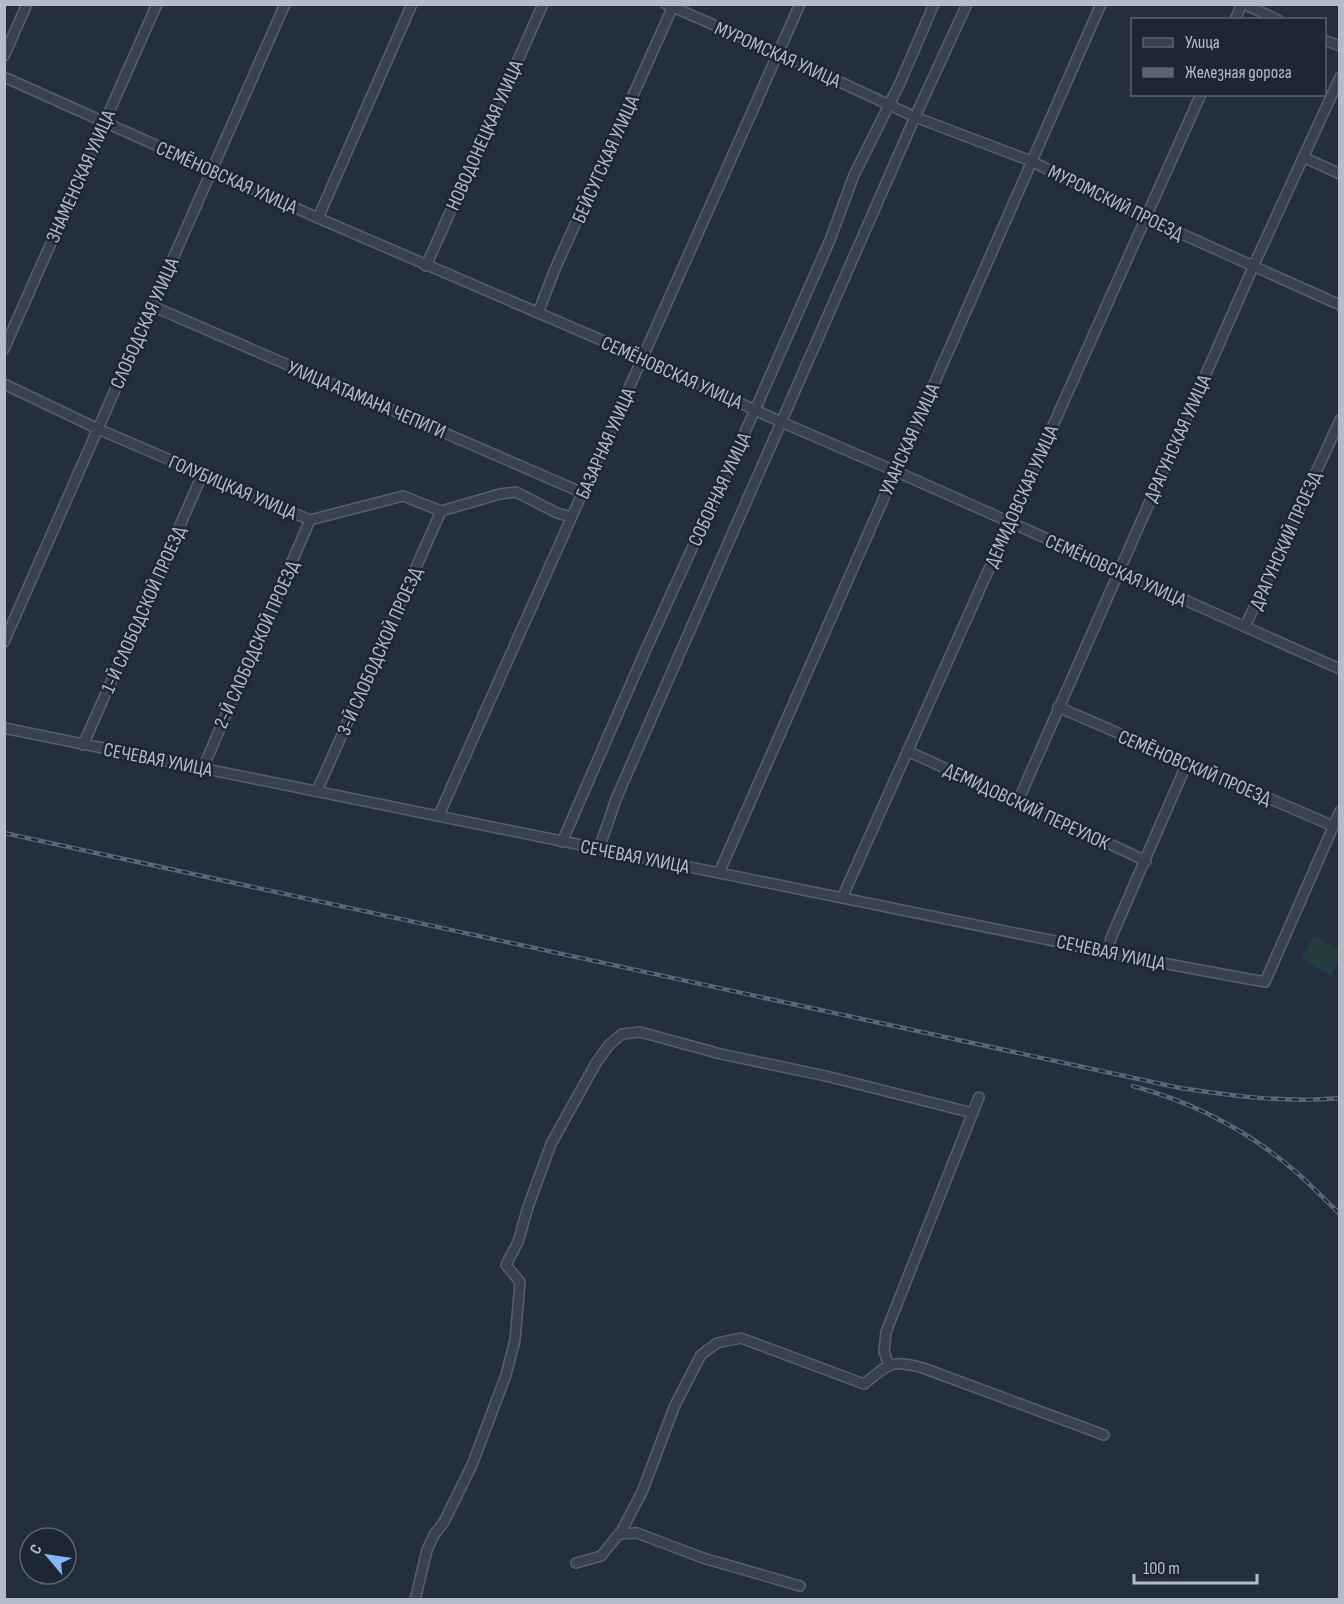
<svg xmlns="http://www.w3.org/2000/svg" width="1344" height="1604" viewBox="0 0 1344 1604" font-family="'Sofia Sans Condensed',sans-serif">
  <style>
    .green { fill: #263c3f }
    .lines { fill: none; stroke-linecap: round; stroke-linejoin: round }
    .street-casing { stroke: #565f6c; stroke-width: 12 }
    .street { stroke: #38414e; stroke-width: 9 }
    .rail-casing { stroke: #5a6575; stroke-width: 4.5 }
    .rail { stroke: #1d2633; stroke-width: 2; stroke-dasharray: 7; stroke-linecap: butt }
    .labels { text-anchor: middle; stroke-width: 5; stroke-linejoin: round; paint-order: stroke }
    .street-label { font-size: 20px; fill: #b4bcc9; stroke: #1d2633 }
  </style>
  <rect width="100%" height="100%" fill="#242f3e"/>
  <!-- green -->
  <polygon class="green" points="1314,936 1339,950 1339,960 1331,975 1301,958"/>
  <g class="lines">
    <!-- street casing -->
    <g class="street-casing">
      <g id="street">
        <polyline points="666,4 778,53 915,117 1031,161 1144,217 1340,305"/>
        <polyline points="1244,4 1278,20"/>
        <polyline points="1235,20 1242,4"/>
        <polyline points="1324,40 1340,46"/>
        <polyline points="4,56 27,4"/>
        <polyline points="4,77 318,218 643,358 781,422 895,471 1340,669"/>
        <polyline points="1303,157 1340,174"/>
        <polyline points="318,218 412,4"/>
        <polyline points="426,266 543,4"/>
        <polyline points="152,306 583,493"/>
        <polyline points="538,313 555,269 674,4"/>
        <polyline points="4,349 157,4"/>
        <polyline points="4,384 98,429 310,520 403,496 441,511 500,494 516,492 557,513 571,517"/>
        <polyline points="1245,627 1340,420"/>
        <polyline points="4,642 285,4"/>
        <polyline points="1058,707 1333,826"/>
        <polyline points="4,728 1050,940 1108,953 1265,982 1340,811"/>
        <polyline points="83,745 203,473"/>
        <polyline points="907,751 1018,801 1146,861"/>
        <polyline points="203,768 310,520"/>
        <polyline points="317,791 441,511"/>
        <polyline points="1018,801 1253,267 1340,77"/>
        <polyline points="439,815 800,4"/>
        <polyline points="562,842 643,656 755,410 830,240 854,175 900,83 934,4"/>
        <polyline points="599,849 616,799 915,117 967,4"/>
        <polyline points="719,873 1101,4"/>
        <polyline points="842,898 1201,94"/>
        <polyline points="1108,953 1111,938 1187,763"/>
        <polyline points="889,1365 884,1352 886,1332 979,1097"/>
        <polyline points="620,1534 637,1533 703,1558 800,1586"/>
        <path d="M576,1563L601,1556L622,1530L642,1492L675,1405L701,1355L717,1343L741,1338L864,1384C890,1364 889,1359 923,1368L1104,1435"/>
        <polyline points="415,1600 427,1550 434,1535 444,1522 472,1465 506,1375 515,1340 520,1282 506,1265 518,1242 528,1207 551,1144 596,1063 609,1045 622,1034 640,1032 721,1054 826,1076 973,1113"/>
      </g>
    </g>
    <!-- street -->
    <use href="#street" class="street"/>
    <!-- rail casing -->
    <g class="rail-casing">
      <g id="rail">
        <path d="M4,833L1180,1088C1234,1096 1285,1103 1340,1098"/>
        <path d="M1133,1086C1192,1102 1249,1131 1296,1172C1311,1185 1325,1200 1340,1214"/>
      </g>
    </g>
    <!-- rail -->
    <use href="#rail" class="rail"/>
  </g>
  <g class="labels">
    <!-- street labels -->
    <g class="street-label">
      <text transform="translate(778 54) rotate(24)" y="7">МУРОМСКАЯ УЛИЦА</text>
      <text transform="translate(484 135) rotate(-66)" y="7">НОВОДОНЕЦКАЯ УЛИЦА</text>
      <text transform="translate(605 159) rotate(-66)" y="7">БЕЙСУГСКАЯ УЛИЦА</text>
      <text transform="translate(80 176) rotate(-66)" y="7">ЗНАМЕНСКАЯ УЛИЦА</text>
      <text transform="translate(227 177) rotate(24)" y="7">СЕМЁНОВСКАЯ УЛИЦА</text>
      <text transform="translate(1116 202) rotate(26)" y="7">МУРОМСКИЙ ПРОЕЗД</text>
      <text transform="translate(144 323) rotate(-66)" y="7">СЛОБОДСКАЯ УЛИЦА</text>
      <text transform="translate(672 372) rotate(24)" y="7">СЕМЁНОВСКАЯ УЛИЦА</text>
      <text transform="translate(367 399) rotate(23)" y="7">УЛИЦА АТАМАНА ЧЕПИГИ</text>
      <text transform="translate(1177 438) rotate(-66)" y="7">ДРАГУНСКАЯ УЛИЦА</text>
      <text transform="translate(909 439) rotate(-66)" y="7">УЛАНСКАЯ УЛИЦА</text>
      <text transform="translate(605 443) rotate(-66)" y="7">БАЗАРНАЯ УЛИЦА</text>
      <text transform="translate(233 487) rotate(23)" y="7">ГОЛУБИЦКАЯ УЛИЦА</text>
      <text transform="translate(719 489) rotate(-65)" y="7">СОБОРНАЯ УЛИЦА</text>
      <text transform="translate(1021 496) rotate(-66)" y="7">ДЕМИДОВСКАЯ УЛИЦА</text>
      <text transform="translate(1285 540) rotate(-66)" y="7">ДРАГУНСКИЙ ПРОЕЗД</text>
      <text transform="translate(1116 570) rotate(24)" y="7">СЕМЁНОВСКАЯ УЛИЦА</text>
      <text transform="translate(143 609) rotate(-66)" y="7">1-Й СЛОБОДСКОЙ ПРОЕЗД</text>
      <text transform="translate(256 644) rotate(-66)" y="7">2-Й СЛОБОДСКОЙ ПРОЕЗД</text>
      <text transform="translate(379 651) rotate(-66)" y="7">3-Й СЛОБОДСКОЙ ПРОЕЗД</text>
      <text transform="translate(158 759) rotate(11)" y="7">СЕЧЕВАЯ УЛИЦА</text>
      <text transform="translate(1195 767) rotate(23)" y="7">СЕМЁНОВСКИЙ ПРОЕЗД</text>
      <text transform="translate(1027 806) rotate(25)" y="7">ДЕМИДОВСКИЙ ПЕРЕУЛОК</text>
      <text transform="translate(635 856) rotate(11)" y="7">СЕЧЕВАЯ УЛИЦА</text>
      <text transform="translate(1111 952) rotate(12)" y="7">СЕЧЕВАЯ УЛИЦА</text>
    </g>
  </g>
  <!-- border -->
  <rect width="1344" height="1604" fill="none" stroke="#b4bcc9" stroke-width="12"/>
  <!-- legend -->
  <rect x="1131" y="18" width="195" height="78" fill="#1d2633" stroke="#59626f" stroke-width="1.5"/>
  <rect x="1143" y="38" width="30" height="9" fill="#38414e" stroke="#59626f" stroke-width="1.5"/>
  <text x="1185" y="48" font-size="18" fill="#b4bcc9">Улица</text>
  <rect x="1143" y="68" width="30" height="9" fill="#5a6575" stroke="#59626f" stroke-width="1.5"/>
  <text x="1185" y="78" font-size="18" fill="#b4bcc9">Железная дорога</text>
  <!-- north arrow -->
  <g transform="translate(48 1556) rotate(299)"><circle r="28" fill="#1d2633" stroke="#59626f" stroke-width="1.5"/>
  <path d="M0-4.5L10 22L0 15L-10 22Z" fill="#8ab4f8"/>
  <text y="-9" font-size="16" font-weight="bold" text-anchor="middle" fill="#b4bcc9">С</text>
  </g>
  <!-- scale -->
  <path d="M1134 1574v9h123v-9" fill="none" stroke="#b4bcc9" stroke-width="3"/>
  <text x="1143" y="1574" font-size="18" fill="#b4bcc9" stroke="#1d2633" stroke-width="4.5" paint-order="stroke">100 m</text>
</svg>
